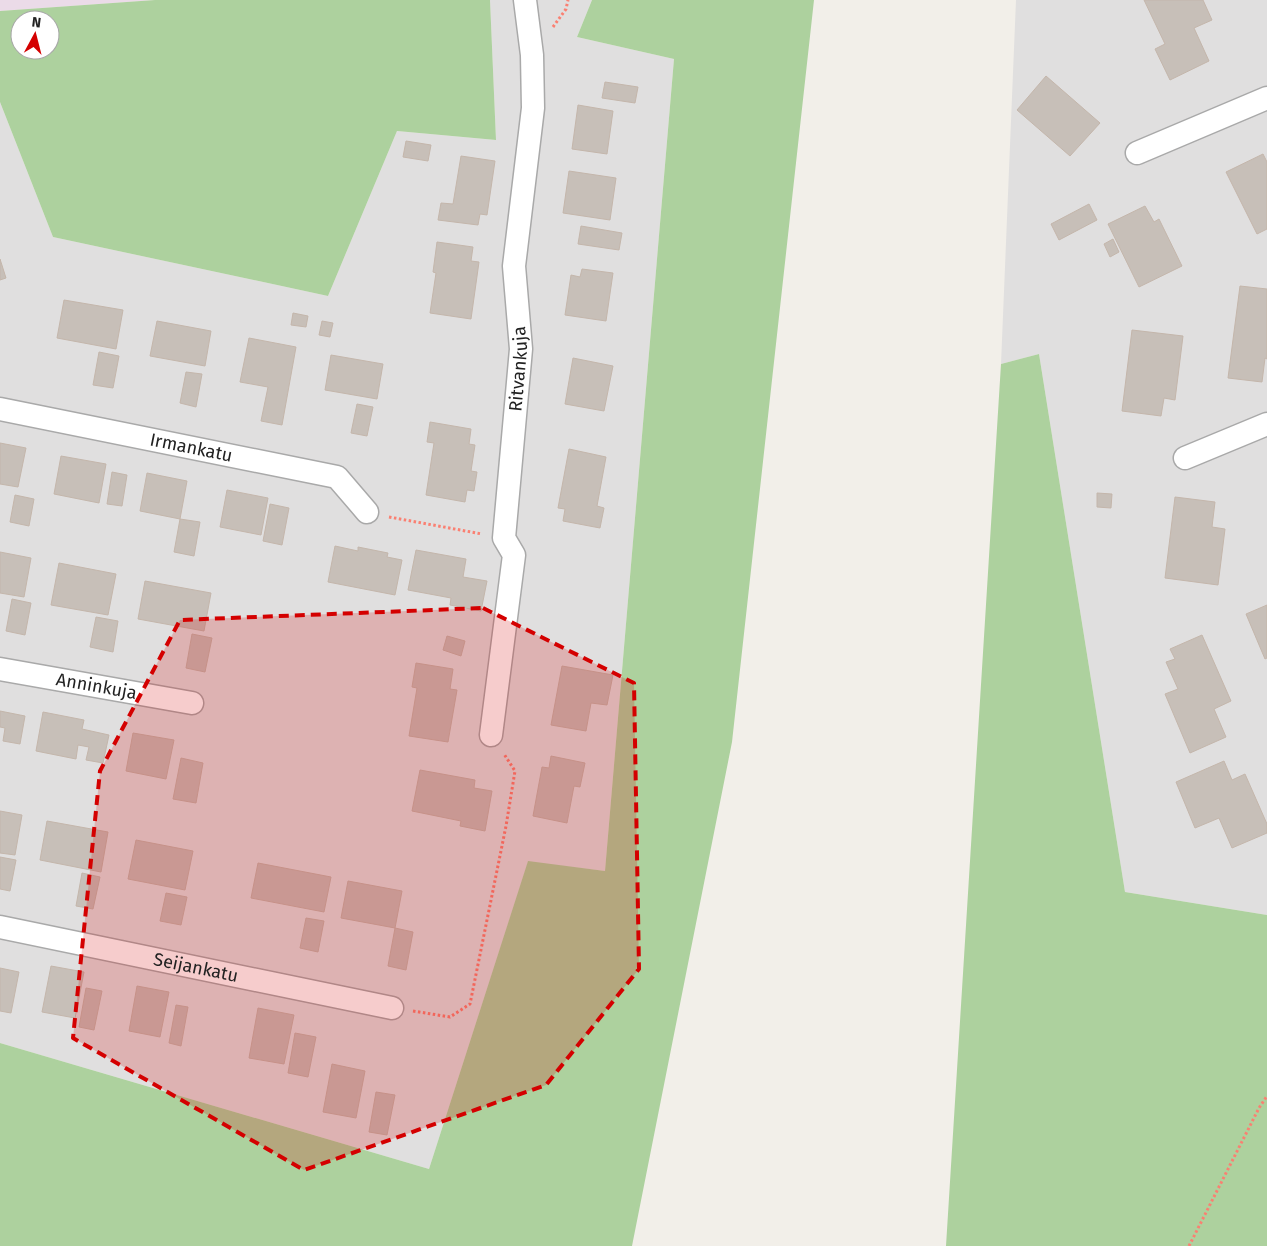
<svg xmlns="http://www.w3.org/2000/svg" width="1267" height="1246" viewBox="0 0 1267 1246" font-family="'Fira Sans',sans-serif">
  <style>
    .residential { fill: #e0dfdf }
    .industrial { fill: #ebdbe8 }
    .forest { fill: #add19e; fill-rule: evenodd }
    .building { fill: #c7bfb8; stroke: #c4b6ab }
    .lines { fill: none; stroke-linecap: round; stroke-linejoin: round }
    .street-casing { stroke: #a9a9a9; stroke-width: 25 }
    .path { stroke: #fa8072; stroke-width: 3; stroke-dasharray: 2.5 2.5; stroke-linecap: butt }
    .street { stroke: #fff; stroke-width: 22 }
    .marked { fill: #d40000; fill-opacity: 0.2; stroke: #d40000; stroke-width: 4; stroke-dasharray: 10 6; stroke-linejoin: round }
    .labels { text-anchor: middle; stroke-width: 5; stroke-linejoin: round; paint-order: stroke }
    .street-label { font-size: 18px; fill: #222; stroke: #fff }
  </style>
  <rect width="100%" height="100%" fill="#f2efe9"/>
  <!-- residential -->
  <g class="residential">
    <polygon points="490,0 592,0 577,37 674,59 605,871 528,862 429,1169 0,1043 0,102 53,237 328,296 397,131 496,140"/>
    <polygon points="1016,0 1267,0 1267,915 1125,892 1039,354 1001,364"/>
  </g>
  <!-- industrial -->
  <polygon class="industrial" points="0,0 155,0 0,11"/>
  <!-- forest -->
  <g class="forest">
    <path d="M155,0H490L496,140L397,131L328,296L53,237L0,102V11ZM20,20H50V50H20Z"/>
    <polygon points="592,0 814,0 732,742 632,1246 0,1246 0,1043 429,1169 528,861 605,871 674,59 577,37"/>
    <polygon points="1039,354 1125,892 1267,915 1267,1246 946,1246 1001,364"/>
  </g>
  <!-- building -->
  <g class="building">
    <polygon points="1144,0 1203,0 1212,20 1194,28 1209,61 1170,80 1155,49 1165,44"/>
    <polygon points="1046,76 1100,123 1070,156 1017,110"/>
    <polygon points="605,82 638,87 635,103 602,98"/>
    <polygon points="578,105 613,111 607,154 572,149"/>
    <polygon points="406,141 431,145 428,161 403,157"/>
    <polygon points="1263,154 1267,162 1267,229 1257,234 1226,172"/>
    <polygon points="461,156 495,161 487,215 480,214 478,225 438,220 441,203 453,204"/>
    <polygon points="569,171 616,178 610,220 563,213"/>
    <polygon points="1089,204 1097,220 1059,240 1051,224"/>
    <polygon points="1145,206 1154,222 1159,219 1182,266 1139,287 1108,224"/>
    <polygon points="581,226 622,233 619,250 578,244"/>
    <polygon points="1113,239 1119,252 1110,257 1104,244"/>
    <polygon points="437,242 473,247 471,261 479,262 471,319 430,313 436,273 433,272"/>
    <polygon points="0,259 6,278 0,280"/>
    <polygon points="582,269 613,273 606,321 565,315 571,275 580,277"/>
    <polygon points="1240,286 1267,289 1267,359 1265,358 1262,382 1228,378"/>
    <polygon points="64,300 123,310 116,349 57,338"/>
    <polygon points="293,313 308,316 306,327 291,325"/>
    <polygon points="157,321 211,331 205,366 150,356"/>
    <polygon points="322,321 333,323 330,337 319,335"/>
    <polygon points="1132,330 1183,336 1175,400 1164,398 1161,416 1122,411"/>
    <polygon points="249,338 296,347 282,425 261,421 268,387 240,382"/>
    <polygon points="99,352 119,356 113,388 93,385"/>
    <polygon points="331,355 383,364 377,399 325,390"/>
    <polygon points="573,358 613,366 604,411 565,404"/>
    <polygon points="186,372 202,374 196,407 180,403"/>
    <polygon points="357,404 373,407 367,436 351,433"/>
    <polygon points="430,422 471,429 469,444 475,445 471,471 477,472 474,491 467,490 465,502 426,495 434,443 427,442"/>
    <polygon points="0,443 26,448 18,487 0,484"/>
    <polygon points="569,449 606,457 597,506 604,508 600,528 563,521 565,509 558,508"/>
    <polygon points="61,456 106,464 99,503 54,494"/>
    <polygon points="112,472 127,475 122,506 107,504"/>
    <polygon points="147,473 187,481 180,519 140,511"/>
    <polygon points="227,490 268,498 261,535 220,527"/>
    <polygon points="1097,493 1112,494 1111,508 1097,507"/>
    <polygon points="15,495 34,499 29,526 10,522"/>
    <polygon points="1175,497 1215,502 1212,527 1225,529 1218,585 1165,578"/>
    <polygon points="270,504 289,508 282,545 263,541"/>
    <polygon points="180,519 200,522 194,556 174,552"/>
    <polygon points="335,546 358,551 358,547 388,553 387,557 402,560 395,595 328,582"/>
    <polygon points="416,550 466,559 463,577 487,581 481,611 450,605 451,598 408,590"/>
    <polygon points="0,552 31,558 24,597 0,593"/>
    <polygon points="59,563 116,574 108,615 51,605"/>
    <polygon points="145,581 211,593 204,631 138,619"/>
    <polygon points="12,599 31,603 25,635 6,631"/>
    <polygon points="1267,605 1267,658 1265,659 1246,614"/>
    <polygon points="96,617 118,621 113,652 90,647"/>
    <polygon points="192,634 212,638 205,672 186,668"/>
    <polygon points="1202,635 1231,701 1214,709 1226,737 1190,753 1165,694 1178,689 1166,662 1175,659 1170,649"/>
    <polygon points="447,636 465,641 461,656 443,650"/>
    <polygon points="416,663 453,669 450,689 457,690 448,742 409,736 417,688 412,687"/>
    <polygon points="562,666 613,675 607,705 591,703 586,731 551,725"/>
    <polygon points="0,711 25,716 20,744 3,741 5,728 0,727"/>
    <polygon points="43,712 84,720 82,729 109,735 103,763 86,760 89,747 78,745 76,759 36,751"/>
    <polygon points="133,733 174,740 166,779 126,771"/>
    <polygon points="551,756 585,763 580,787 574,786 567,823 533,816 542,767 549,768"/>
    <polygon points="181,758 203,763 196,803 173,799"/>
    <polygon points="1224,761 1232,780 1245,774 1267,824 1267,833 1232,848 1219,818 1195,828 1176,782"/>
    <polygon points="420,770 475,780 474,788 492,791 485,831 460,826 461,821 412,811"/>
    <polygon points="0,811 22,815 15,855 0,853"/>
    <polygon points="47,821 108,832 101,872 40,860"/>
    <polygon points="136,840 193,851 185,890 128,879"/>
    <polygon points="0,857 16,860 10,891 0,889"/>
    <polygon points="258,863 331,877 324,912 251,898"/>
    <polygon points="82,873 100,877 93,909 76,906"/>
    <polygon points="348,881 402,891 395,928 341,918"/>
    <polygon points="166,893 187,897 181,925 160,921"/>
    <polygon points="306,918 324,921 318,952 300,948"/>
    <polygon points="395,928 413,932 406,970 388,966"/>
    <polygon points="51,966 84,972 75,1018 42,1012"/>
    <polygon points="0,968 19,972 11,1013 0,1011"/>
    <polygon points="137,986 169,992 160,1037 129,1031"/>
    <polygon points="86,988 102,991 94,1030 79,1027"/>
    <polygon points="176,1005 188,1007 181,1046 169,1043"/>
    <polygon points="258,1008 294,1015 284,1064 249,1058"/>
    <polygon points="295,1033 316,1037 308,1077 288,1073"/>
    <polygon points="332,1064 365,1071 356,1118 323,1112"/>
    <polygon points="376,1092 395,1095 387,1135 369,1132"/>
  </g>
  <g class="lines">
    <!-- street casing -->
    <g class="street-casing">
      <g id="street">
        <polyline points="1137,153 1267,98"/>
        <path id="s1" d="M0,409L337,477L367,512"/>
        <polyline points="1185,458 1267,424"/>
        <path id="s2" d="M0,669L192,703"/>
        <path id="s3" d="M491,735L514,555L504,538L521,349L514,266L533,108L532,55L525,0"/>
        <path id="s4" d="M0,927L392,1008"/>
      </g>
    </g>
    <!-- path -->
    <g class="path">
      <polyline points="553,27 566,9 568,0"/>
      <polyline points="389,517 482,534"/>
      <polyline points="413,1011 450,1017 470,1004 506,826 515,771 504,754"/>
      <polyline points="1189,1246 1259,1108 1267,1096"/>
    </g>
    <!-- street -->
    <use href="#street" class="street"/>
  </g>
  <!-- marked area -->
  <path class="marked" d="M483,608L634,683L639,969L546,1085L304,1170L73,1038L100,771L180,620Z"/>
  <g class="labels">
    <!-- street labels -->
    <g class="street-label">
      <text dy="6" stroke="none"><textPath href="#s3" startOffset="371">Ritvankuja</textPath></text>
      <text dy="6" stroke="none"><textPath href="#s1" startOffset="195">Irmankatu</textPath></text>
      <text dy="6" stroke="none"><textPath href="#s2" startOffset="98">Anninkuja</textPath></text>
      <text dy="6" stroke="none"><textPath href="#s4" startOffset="200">Seijankatu</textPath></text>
    </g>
  </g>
  <!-- north arrow -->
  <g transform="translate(35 35) rotate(7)"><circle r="24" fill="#ffffff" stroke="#a7a7a7"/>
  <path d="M0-4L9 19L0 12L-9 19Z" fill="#d40000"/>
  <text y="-8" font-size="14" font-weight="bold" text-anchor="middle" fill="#222222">N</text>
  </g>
</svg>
